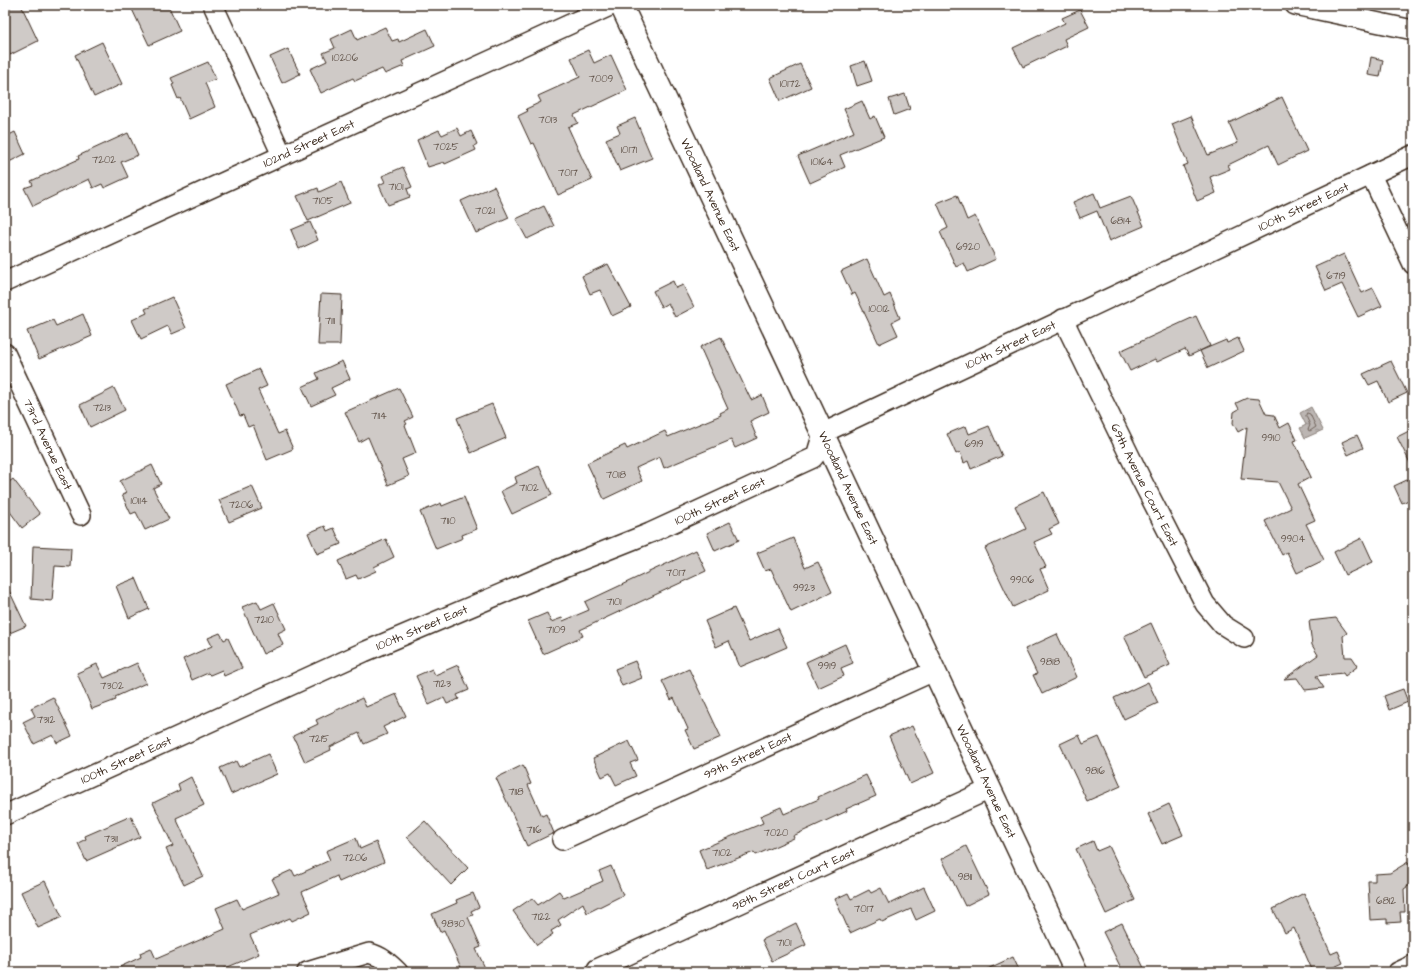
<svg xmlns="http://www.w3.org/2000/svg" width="1418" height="977" viewBox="0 0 1418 977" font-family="'Architects Daughter',sans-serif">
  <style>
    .water { fill: url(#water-ripples); stroke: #887e77 }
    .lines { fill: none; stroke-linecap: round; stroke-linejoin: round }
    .shore { stroke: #6f625a; stroke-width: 1 }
    .building { fill: #cfcac7; stroke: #3b2a1e }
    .street-casing { stroke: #3b2a1e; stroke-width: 22 }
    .secondary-casing { stroke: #3b2a1e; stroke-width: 25 }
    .street { stroke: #fff; stroke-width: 19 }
    .secondary { stroke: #fff; stroke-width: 22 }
    .labels { text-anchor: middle; stroke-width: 3.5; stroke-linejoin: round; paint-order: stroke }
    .number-label { font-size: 10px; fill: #605248 }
    .street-label { font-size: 12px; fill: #3b2a1e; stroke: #fff }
  </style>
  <defs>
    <pattern id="water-ripples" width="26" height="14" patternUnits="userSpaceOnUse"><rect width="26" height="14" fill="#bcb6b3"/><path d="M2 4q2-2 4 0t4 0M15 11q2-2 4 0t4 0" fill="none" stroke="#9a9491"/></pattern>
  </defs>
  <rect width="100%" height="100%" fill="#fff"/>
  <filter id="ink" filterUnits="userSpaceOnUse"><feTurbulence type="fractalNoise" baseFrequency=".025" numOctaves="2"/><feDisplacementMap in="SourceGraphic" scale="8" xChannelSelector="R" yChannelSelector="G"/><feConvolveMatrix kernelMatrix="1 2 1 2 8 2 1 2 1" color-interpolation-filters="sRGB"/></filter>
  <g filter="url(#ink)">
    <!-- water -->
    <polygon class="water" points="1311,407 1323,430 1305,438 1300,428 1306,425 1300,413"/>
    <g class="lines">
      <!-- shore -->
      <polygon class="shore" points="1307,413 1310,414 1316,427 1310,431 1308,430 1310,425 1306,416"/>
    </g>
    <!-- building -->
    <g class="building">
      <polygon points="13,5 21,5 38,41 10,55 5,45 5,9"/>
      <polygon points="130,5 168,5 180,31 149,45"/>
      <polygon points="1080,10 1089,27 1064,39 1067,46 1023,67 1013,48 1065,23 1062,18"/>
      <polygon points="385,27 392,41 398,39 399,42 427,29 435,46 402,61 404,66 385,74 382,69 355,81 353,78 321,93 310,69 327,61 323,53 335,48 331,39 352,29 357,40"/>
      <polygon points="102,42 122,84 94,97 75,55"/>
      <polygon points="288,49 300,74 282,83 270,57"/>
      <polygon points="588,50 594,63 611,55 627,90 574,115 578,123 568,127 592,180 558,195 534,143 531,144 518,116 528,111 526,109 541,102 538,96 580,77 571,58"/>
      <polygon points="1371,57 1383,60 1380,77 1368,75"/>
      <polygon points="865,61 872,81 857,86 851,66"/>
      <polygon points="208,62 216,79 205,83 215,107 189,119 180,98 178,99 172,85 174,84 171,78"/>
      <polygon points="800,64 811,87 780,101 770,78"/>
      <polygon points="905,94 910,109 894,115 889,99"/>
      <polygon points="1282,97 1307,151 1278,165 1269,145 1228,165 1230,169 1210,177 1216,193 1197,201 1183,166 1188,164 1172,124 1191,116 1208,155 1238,143 1229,123"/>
      <polygon points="862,101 870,119 875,116 884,137 840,155 845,167 810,183 798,156 854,132 844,109"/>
      <polygon points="635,118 652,158 620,171 606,139 620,133 617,126"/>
      <polygon points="457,128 461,136 471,131 477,144 474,146 476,150 445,164 444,162 428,167 417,140 439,130 442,135"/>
      <polygon points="15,132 25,154 5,164 5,137"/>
      <polygon points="128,133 138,155 121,162 128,177 104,188 102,184 93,188 89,179 33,206 24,188 33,185 31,181 79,159 78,156"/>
      <polygon points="403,167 412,187 407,189 410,197 388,205 379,185 385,182 382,176"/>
      <polygon points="341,182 350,203 308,221 297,196 318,188 319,192"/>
      <polygon points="494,186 509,218 476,233 461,201"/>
      <polygon points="1094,193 1100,208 1131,196 1144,226 1109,241 1097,211 1080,218 1073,202"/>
      <polygon points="957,195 967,220 975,216 996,259 968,272 964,263 956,267 940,232 948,228 937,203"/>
      <polygon points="544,206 554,226 527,239 516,219"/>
      <polygon points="310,222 318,240 299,249 291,230"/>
      <polygon points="1344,254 1362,293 1373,288 1382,306 1358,317 1342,284 1326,291 1315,267"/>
      <polygon points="867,259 884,297 890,294 900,318 892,322 898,335 879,344 855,293 852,295 841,271"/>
      <polygon points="608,264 631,307 612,316 600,290 590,294 582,276"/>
      <polygon points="673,281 676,288 683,285 694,307 675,317 668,303 661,307 653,291"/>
      <polygon points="321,294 342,295 340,345 318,345"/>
      <polygon points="172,297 186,328 172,334 168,326 141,339 132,320 147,313 145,309"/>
      <polygon points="83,314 92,336 39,359 27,331 53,320 56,326"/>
      <polygon points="1196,316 1210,346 1189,356 1185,349 1157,362 1155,359 1130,371 1120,351"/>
      <polygon points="721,337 751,400 762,395 769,412 750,421 757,438 735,448 731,440 664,468 660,457 636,468 642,481 604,499 587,463 625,445 627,449 665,431 668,437 721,415 720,413 728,409 700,347"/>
      <polygon points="1238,338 1244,351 1208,368 1200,351 1226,340 1227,343"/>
      <polygon points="342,361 350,379 331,388 335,395 311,406 302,387 319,379 316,373"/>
      <polygon points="1391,361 1407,393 1388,402 1378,381 1369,385 1363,374"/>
      <polygon points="259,369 267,386 258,390 278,434 285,431 293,449 267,460 253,425 248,427 243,415 240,416 226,384"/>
      <polygon points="114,388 125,410 90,427 80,405"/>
      <polygon points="399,388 413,417 405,421 407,424 405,425 416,453 402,459 409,476 388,485 368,437 359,442 345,412"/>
      <polygon points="1247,398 1259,399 1266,414 1274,415 1280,428 1289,423 1297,440 1294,441 1311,477 1298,484 1315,520 1306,524 1324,560 1297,573 1287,552 1282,555 1265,521 1291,508 1278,482 1241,479 1247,427 1238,432 1233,423 1234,412 1239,409 1236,403"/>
      <polygon points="492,404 506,438 471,453 457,418"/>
      <polygon points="966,426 969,434 989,426 1002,456 971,469 968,461 964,463 960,452 956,454 947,434"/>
      <polygon points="1413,429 1413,469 1397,437"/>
      <polygon points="1357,435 1363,448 1348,455 1342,442"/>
      <polygon points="152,465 161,484 153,488 169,519 145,530 136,512 131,514 122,495 126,493 120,481"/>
      <polygon points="539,466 552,495 512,514 501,491 517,483 515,477"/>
      <polygon points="13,479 40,514 22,528 5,505 5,485"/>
      <polygon points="1409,479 1413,488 1413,498 1402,503 1394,486"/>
      <polygon points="252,486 262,508 229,522 219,500"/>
      <polygon points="1044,492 1059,524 1049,529 1052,534 1034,542 1046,567 1040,569 1049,590 1013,607 985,548 1026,529 1015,506"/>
      <polygon points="464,497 477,529 462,535 463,538 436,549 420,512 441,503 442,506"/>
      <polygon points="730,522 739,540 715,551 707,533"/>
      <polygon points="325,526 327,531 334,528 341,544 317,554 308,533"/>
      <polygon points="793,538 805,568 818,562 832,592 791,612 771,569 765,571 757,553"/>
      <polygon points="1362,538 1373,562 1345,575 1334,552"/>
      <polygon points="386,539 394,557 374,567 376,571 358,579 356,575 346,579 338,561"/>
      <polygon points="33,546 71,548 70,567 55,566 52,601 31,599"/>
      <polygon points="696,550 706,571 580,630 583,636 543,654 528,621 547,613 551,622 562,618 563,621 589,610 585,602"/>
      <polygon points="136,578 149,609 129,618 116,586"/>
      <polygon points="5,582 26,626 5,635"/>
      <polygon points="257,601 261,609 274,603 286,629 278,633 283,645 263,654 242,607"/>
      <polygon points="734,608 749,641 778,628 787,647 740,667 729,641 716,647 705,621"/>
      <polygon points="1336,618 1347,633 1343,636 1345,657 1352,657 1358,666 1345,676 1343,673 1316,676 1324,688 1305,690 1297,678 1284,679 1318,655 1312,645 1309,621"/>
      <polygon points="1151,623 1170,665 1144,677 1124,636"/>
      <polygon points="220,633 224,640 228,638 242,668 224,676 222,670 210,675 208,673 192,680 183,659 212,646 208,638"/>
      <polygon points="1057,634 1077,677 1042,694 1033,675 1037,674 1025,649"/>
      <polygon points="845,644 853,663 841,668 844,676 818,688 806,662"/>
      <polygon points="635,661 642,678 622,686 615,669"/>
      <polygon points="137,663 146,683 115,697 116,700 92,709 77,673 97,664 104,678"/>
      <polygon points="458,665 469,690 457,695 459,699 447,704 444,698 429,705 416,676 432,669 435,675"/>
      <polygon points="689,669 721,737 694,749 685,730 688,729 674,698 671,700 662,681"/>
      <polygon points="1148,682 1158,703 1124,719 1114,698"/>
      <polygon points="1403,689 1408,702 1389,710 1384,696"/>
      <polygon points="396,694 406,716 383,727 387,734 364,744 359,733 330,747 331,750 305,762 293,736 318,724 316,720 362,698 366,707"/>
      <polygon points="53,697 72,736 57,743 53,735 34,744 23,722 35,716 31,708"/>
      <polygon points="912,726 934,773 910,784 889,736"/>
      <polygon points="1079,735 1083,744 1099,737 1121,786 1087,801 1060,744"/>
      <polygon points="629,741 638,760 630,763 636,776 616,785 610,773 602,777 593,758"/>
      <polygon points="268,754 277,774 231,794 220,768 236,761 239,767"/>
      <polygon points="523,765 531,784 528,785 542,816 546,814 554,833 527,846 496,778"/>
      <polygon points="866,775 876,796 846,809 847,811 793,836 794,838 756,855 754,852 707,870 699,850 763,823 760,816 781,807 784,814 819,799 818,797"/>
      <polygon points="191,777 204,805 176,818 203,876 184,885 166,849 173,846 153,803 180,790 178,784"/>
      <polygon points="1169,804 1183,835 1162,844 1148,814"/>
      <polygon points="131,816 140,837 86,861 78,843 86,839 85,836"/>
      <polygon points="425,821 468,868 451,885 407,837"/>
      <polygon points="356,838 360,849 376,842 384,862 339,882 337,876 302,892 311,912 292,921 290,918 250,935 259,954 216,972 109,972 141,957 140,953 151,948 156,959 225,929 216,908 237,899 242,909 279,893 272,879 292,870 295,876 330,860 326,851"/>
      <polygon points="1093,841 1097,851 1109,846 1135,900 1106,914 1076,849"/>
      <polygon points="966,846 989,894 965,906 942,859"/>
      <polygon points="1408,862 1413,871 1413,883 1404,889 1405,912 1400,912 1401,922 1387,923 1387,919 1370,920 1368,881 1375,881 1375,874 1390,873"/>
      <polygon points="611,866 623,895 587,913 583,903 558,920 561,925 551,931 553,934 537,945 513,911 532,898 538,905 559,891 564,898 603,881 599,871"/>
      <polygon points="45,881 62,917 38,928 21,892"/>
      <polygon points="924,887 935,911 916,920 911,909 882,922 880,919 850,933 835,899 848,893 851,899 869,890 871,893 881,888 889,904"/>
      <polygon points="473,893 479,907 471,911 473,915 468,917 481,947 476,949 487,972 463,972 444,930 440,932 432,914 457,903 456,900"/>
      <polygon points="1304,893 1331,954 1338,951 1343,963 1323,972 1313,972 1294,928 1285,933 1273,909"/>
      <polygon points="796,923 806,945 772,961 762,940"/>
      <polygon points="1122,923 1146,972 1123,972 1103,932"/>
      <polygon points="1013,957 1020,972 981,972"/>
    </g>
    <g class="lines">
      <!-- street casing -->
      <g class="street-casing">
        <g id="street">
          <polyline points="213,5 282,155"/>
          <polyline points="1295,5 1413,30"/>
          <polyline points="1371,175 1413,264"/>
          <path id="s1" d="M5,282L612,5"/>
          <path id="s2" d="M1063,319L1141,479L1205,604L1223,625L1244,638"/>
          <path id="s3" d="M5,353L81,515"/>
          <path id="s4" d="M5,815L364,652L562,568L650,533L813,458L817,453L823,433L1413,155"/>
          <path id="s5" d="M562,840L934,671"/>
          <path id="s6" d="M597,969L990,789"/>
          <path d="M307,972L369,953C381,956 389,963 398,972"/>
          <polyline points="1398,972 1413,965"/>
        </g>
      </g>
      <!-- secondary casing -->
      <g class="secondary-casing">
        <g id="secondary">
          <path id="s7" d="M621,5L1076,972"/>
        </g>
      </g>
      <!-- street -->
      <use href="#street" class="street"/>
      <!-- secondary -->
      <use href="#secondary" class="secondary"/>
    </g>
  </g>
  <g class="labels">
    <!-- number labels -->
    <g class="number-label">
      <text x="345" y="61">10206</text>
      <text x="601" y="82">7009</text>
      <text x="790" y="87">10172</text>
      <text x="548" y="123">7013</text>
      <text x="446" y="150">7025</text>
      <text x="629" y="153">10171</text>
      <text x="104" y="163">7202</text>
      <text x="822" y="165">10164</text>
      <text x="568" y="176">7017</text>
      <text x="396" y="190">7101</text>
      <text x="323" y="204">7105</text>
      <text x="485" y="214">7021</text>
      <text x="1121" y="224">6814</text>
      <text x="968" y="250">6920</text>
      <text x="1336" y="279">6719</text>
      <text x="879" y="312">10012</text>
      <text x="330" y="324">7111</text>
      <text x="102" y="411">7213</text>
      <text x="379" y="419">7114</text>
      <text x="1271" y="441">9910</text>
      <text x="974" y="447">6919</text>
      <text x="616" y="478">7018</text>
      <text x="529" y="491">7102</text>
      <text x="139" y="504">10114</text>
      <text x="241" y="508">7206</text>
      <text x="448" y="524">7110</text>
      <text x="1293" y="542">9904</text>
      <text x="676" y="576">7017</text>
      <text x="1022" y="583">9906</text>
      <text x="804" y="591">9923</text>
      <text x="614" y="605">7101</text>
      <text x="264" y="623">7210</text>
      <text x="556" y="633">7109</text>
      <text x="1050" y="665">9818</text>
      <text x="827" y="669">9919</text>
      <text x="442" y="687">7123</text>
      <text x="112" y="689">7302</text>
      <text x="46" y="723">7312</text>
      <text x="319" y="742">7215</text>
      <text x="1095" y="774">9816</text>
      <text x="516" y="795">7118</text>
      <text x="534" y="833">7116</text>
      <text x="776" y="836">7020</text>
      <text x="111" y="842">7311</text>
      <text x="722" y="856">7102</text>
      <text x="355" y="861">7206</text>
      <text x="965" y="880">9811</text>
      <text x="1386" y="904">6812</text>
      <text x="864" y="912">7017</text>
      <text x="541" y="920">7122</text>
      <text x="453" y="927">9830</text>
      <text x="784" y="946">7101</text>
    </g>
    <!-- street labels -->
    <g class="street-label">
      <text dy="4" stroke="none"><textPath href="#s1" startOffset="334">102nd Street East</textPath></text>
      <text dy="4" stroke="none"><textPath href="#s7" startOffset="210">Woodland Avenue East</textPath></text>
      <text dy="4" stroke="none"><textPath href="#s4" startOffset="1442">100th Street East</textPath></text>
      <text dy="4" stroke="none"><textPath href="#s4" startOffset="1118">100th Street East</textPath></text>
      <text dy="4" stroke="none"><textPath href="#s3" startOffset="101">73rd Avenue East</textPath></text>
      <text dy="4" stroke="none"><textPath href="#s2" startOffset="185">69th Avenue Court East</textPath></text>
      <text dy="4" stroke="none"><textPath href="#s7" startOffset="534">Woodland Avenue East</textPath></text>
      <text dy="4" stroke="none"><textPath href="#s4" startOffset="781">100th Street East</textPath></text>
      <text dy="4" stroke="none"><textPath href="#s4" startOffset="457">100th Street East</textPath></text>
      <text dy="4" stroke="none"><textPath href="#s5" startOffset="204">99th Street East</textPath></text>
      <text dy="4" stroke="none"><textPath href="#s4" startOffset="133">100th Street East</textPath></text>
      <text dy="4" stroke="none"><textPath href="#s7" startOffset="858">Woodland Avenue East</textPath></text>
      <text dy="4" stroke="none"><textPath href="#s6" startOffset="216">98th Street Court East</textPath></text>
    </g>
  </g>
  <!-- margin -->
  <rect width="1418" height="977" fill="none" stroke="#fff" stroke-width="20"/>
  <rect x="10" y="10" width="1398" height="957" fill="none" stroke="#3b2a1e" stroke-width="1.5" filter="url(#ink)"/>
</svg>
